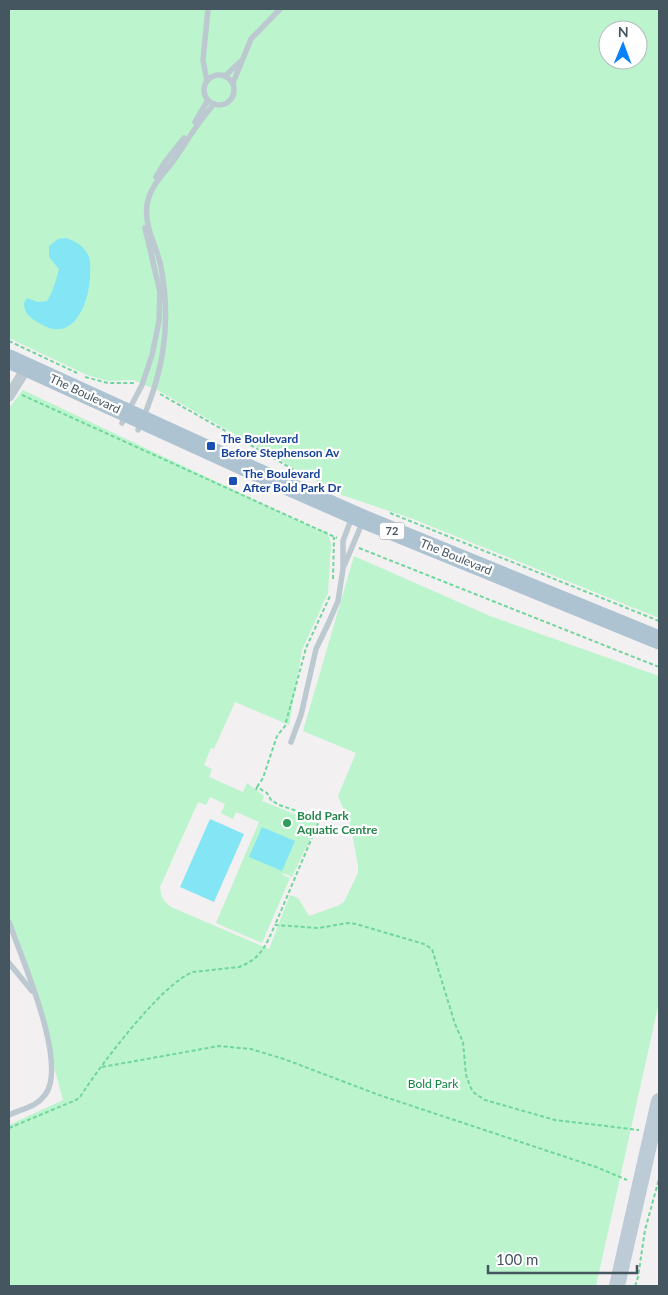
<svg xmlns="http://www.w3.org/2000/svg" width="668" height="1295" viewBox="0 0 668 1295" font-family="Lato,sans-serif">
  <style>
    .green { fill: #bbf4cd; fill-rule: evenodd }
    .water { fill: #84e6f5 }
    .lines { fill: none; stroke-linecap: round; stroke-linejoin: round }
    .path { stroke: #70d69c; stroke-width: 2; stroke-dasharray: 4 2.5; stroke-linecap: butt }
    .lane { stroke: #bdc9d1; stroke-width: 5.5 }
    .street { stroke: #bdc9d1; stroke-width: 11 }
    .secondary { stroke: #bccbd6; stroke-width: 16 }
    .primary { stroke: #aec3d2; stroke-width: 19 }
    .transit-dot { fill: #1a4fb4; stroke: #fff; stroke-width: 2 }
    .leisure-dot { fill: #2e9e5b; stroke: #fff; stroke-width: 2 }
    .labels { text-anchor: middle; stroke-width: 4.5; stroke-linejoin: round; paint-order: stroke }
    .shield { fill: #fff; stroke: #7e8990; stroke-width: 1 }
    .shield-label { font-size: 11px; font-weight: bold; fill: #465660 }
    .street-label { font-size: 12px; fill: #465660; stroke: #fff }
    .transit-label { font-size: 12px; font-weight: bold; fill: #164399; stroke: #fff; text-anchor: start }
    .leisure-label { font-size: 12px; font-weight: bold; fill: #27864d; stroke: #fff; text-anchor: start }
    .park-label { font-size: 12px; fill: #0e8540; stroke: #fff }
  </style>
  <rect width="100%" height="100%" fill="#f3f0f1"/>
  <!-- green -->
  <g class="green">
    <path d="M9,9H659V618L413,519L339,494L159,391L133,380L108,381L87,375L9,338ZM608,30H638V60H608Z"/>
    <path d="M23,390L318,530L327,531L331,544L328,593L302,650L289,725L235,702L214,749L211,748L204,765L212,769L209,777L243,792L247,783L264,796L262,801L317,823L307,847H306L292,877L283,873V875L290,878L262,943L216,923L259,822L236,812L233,819L221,813L225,804L210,797L206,805L198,802L160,887C161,897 163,901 171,907L269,949L290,895L298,898L309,916L337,906L344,902L358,873V866L351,827L338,796L356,753L303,731L354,556L490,616L659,676V1002L596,1286H9V1125L63,1100L29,974L9,916V408Z"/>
  </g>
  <!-- water -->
  <g class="water">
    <path d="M66,238C76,241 85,247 89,257C91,263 90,270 90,276C89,304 73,345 39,323C30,318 24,313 24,303L27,298L38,302L47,301C53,292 56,280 59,269L49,257V246L58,239Z"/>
    <polygon points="210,819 244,834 214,902 180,887"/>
    <polygon points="262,827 295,841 282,871 249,857"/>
  </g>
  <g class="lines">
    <!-- path -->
    <g class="path">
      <polyline points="9,341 77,373"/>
      <polyline points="85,377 108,383 135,383"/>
      <polyline points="160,394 312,480"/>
      <polyline points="22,395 337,538"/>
      <polyline points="390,513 659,621"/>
      <polyline points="359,548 659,667"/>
      <polyline points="333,579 334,537"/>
      <polyline points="257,787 263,778 277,736 285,726 306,648 330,596"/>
      <polyline points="256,790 257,787 267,793 271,800 279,805 303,813 319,821 275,925"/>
      <polyline points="317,827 326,830"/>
      <polyline points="102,1067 219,1046 251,1049 284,1059 379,1095 596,1167 627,1180"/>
      <path d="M9,1128L76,1100L80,1097C99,1067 162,983 193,972L239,967C261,959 266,945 275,925L319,928L347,923L356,924L424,944L432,949L455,1024L463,1042L466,1075L470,1086L473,1092L485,1100L555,1120L639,1130"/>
      <polyline points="635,1286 638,1277 645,1230 659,1179"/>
    </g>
    <!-- lane -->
    <g class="lane">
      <circle cx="219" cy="90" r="15"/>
      <polyline points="225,76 240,62"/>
      <polyline points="207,81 203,60 208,9"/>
      <polyline points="233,83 251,39 280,9"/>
      <polyline points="195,122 208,100"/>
      <polyline points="156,177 165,162 184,138"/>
      <polyline points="122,423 142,385 152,355 159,321 160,292 145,228"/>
      <path d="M138,430C163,375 172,326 161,267C157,246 144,228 147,205C150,186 163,175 174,160C187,141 198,122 214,104"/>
      <polyline points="344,566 363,521"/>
      <polyline points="291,742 301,715 316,649 328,624 338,601 343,569 343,541 352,517"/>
      <path d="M9,922C21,957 69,1064 45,1095C35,1108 23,1108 9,1115"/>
      <polyline points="9,963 32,991"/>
    </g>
    <!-- street -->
    <polyline class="street" points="9,396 27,367"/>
    <!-- secondary -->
    <polyline class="secondary" points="617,1286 659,1101"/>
    <!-- primary -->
    <polyline class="primary" points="9,359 263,475 363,519 659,640"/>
  </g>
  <!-- markers -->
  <g class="transit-dot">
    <rect x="206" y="441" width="10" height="10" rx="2.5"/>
    <rect x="228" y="476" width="10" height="10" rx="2.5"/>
  </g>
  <circle class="leisure-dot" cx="287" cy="823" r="5"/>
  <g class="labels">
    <!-- shield labels -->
    <rect class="shield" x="379.5" y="522.5" width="25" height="17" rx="4"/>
    <g class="shield-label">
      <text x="392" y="535">72</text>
    </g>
    <!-- street labels -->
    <g class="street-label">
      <text transform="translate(85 394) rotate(25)" y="4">The Boulevard</text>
      <text transform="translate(456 557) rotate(22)" y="4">The Boulevard</text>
    </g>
    <!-- transit labels -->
    <g class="transit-label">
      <text x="221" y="443">The Boulevard<tspan x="221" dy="14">Before Stephenson Av</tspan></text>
      <text x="243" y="478">The Boulevard<tspan x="243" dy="14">After Bold Park Dr</tspan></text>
    </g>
    <!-- leisure labels -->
    <g class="leisure-label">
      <text x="297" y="820">Bold Park<tspan x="297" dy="14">Aquatic Centre</tspan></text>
    </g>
    <!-- park labels -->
    <g class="park-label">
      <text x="433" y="1088">Bold Park</text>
    </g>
  </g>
  <!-- border -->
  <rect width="668" height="1295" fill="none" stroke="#465660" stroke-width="20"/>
  <!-- north arrow -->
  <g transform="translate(623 45) rotate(1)"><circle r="24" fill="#ffffff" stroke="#b5bbbf"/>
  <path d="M0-4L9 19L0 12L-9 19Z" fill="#0781f7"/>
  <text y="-8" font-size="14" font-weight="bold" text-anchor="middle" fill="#465660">N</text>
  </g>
  <!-- scale -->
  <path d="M488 1265v8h149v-8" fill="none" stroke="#465660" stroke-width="2.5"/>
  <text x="496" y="1265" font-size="15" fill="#465660" stroke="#ffffff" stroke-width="4" paint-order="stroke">100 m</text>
</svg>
